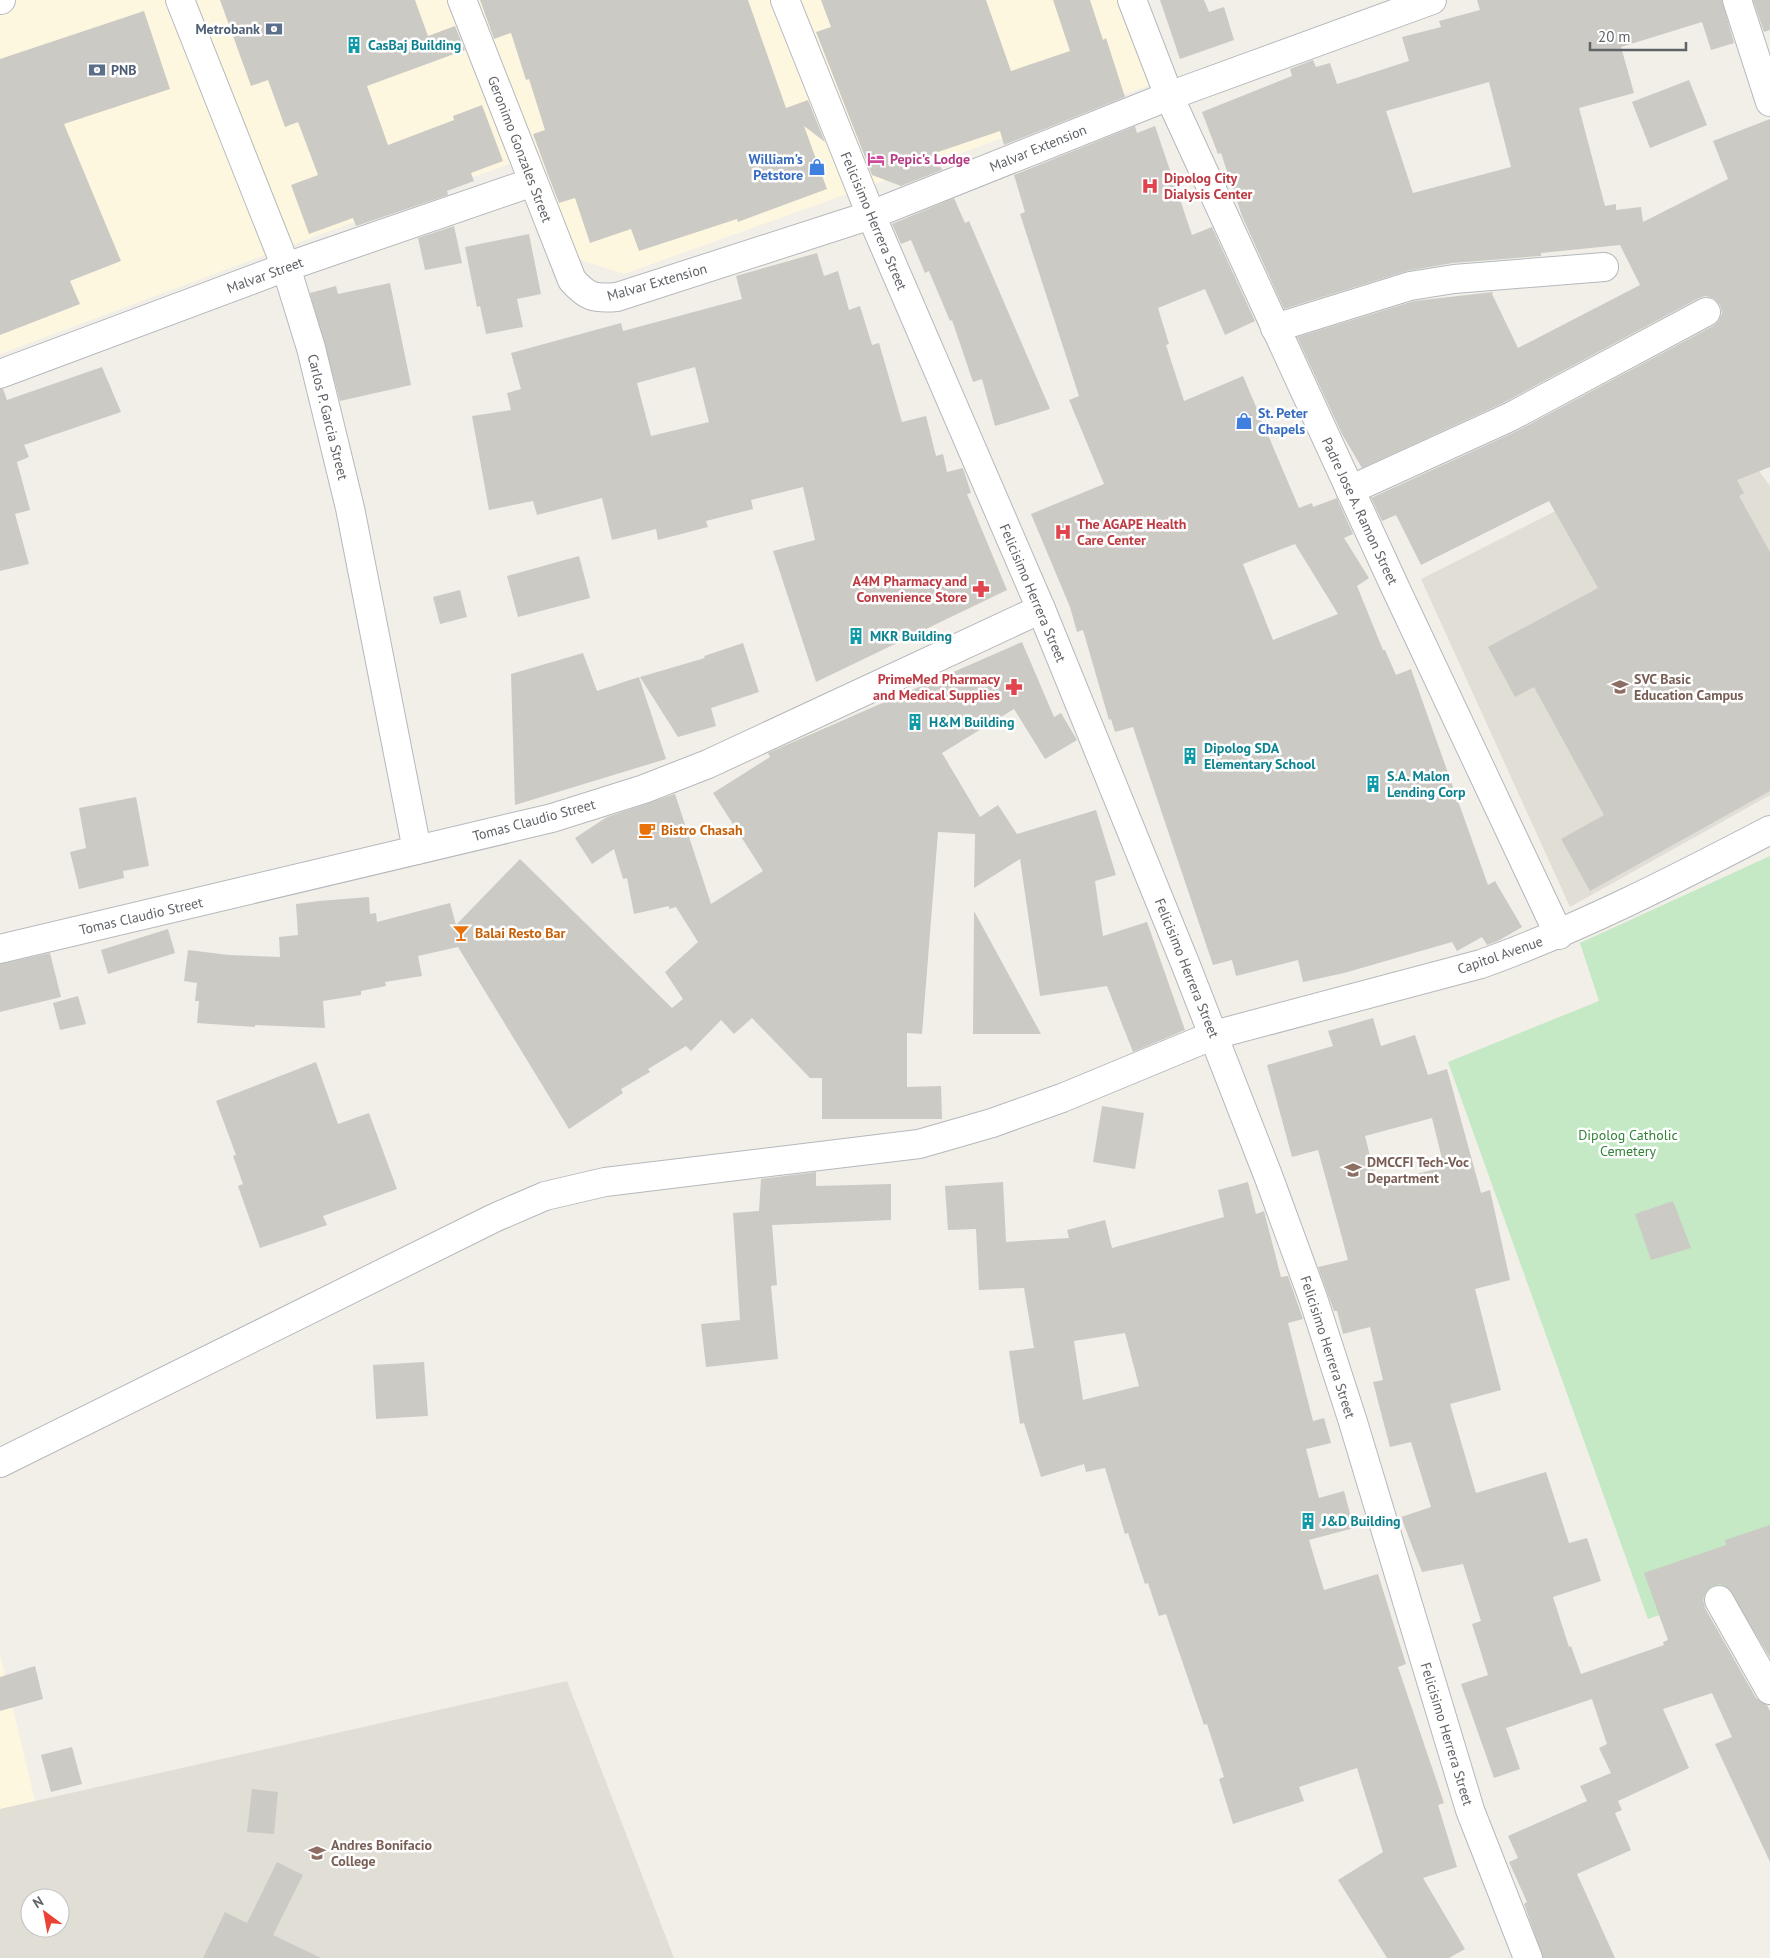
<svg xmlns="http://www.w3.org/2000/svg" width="1770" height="1958" viewBox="0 0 1770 1958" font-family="'PT Sans',sans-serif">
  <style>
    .commercial { fill: #fef7e0 }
    .education { fill: #e1ded6; fill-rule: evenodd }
    .green { fill: #c5e8c5 }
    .building { fill: #cccac5; fill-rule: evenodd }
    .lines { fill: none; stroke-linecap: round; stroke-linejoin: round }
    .minor-casing { stroke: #b5b8bc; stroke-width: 30 }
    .minor { stroke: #fff; stroke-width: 28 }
    .labels { text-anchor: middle; stroke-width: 5; stroke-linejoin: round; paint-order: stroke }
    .service-label { font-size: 14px; font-weight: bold; fill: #4e5e75; stroke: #fff; text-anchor: end }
    .culture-label { font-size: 14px; font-weight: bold; fill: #0d838f; stroke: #fff; text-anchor: start }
    .street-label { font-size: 14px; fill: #5f6368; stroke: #fff }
    .shop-label { font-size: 14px; font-weight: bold; fill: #366cbe; stroke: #fff; text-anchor: end }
    .hotel-label { font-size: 14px; font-weight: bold; fill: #b23c85; stroke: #fff; text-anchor: start }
    .health-label { font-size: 14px; font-weight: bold; fill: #be3a42; stroke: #fff; text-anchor: start }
    .education-label { font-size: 14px; font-weight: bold; fill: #785e54; stroke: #fff; text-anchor: start }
    .food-label { font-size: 14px; font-weight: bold; fill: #c56008; stroke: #fff; text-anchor: start }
    .park-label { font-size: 14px; fill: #348238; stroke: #fff }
  </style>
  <rect width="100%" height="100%" fill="#f1efe8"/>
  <!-- commercial -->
  <g class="commercial">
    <polygon points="0,0 1120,0 1153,84 624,274 575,258 538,153 0,354"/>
    <polygon points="0,1655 35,1801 0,1809"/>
  </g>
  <!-- education -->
  <g class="education">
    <polygon points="1726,425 1770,486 1770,795 1570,907 1421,579"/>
    <path d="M567,1681L674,1958H0V1809ZM30,1898H60V1928H30Z"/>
  </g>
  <!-- green -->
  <polygon class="green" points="1770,856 1770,1578 1648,1619 1448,1062 1599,1001 1580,943"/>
  <!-- building -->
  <g class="building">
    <polygon points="220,0 415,0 428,36 455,26 465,50 367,86 388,145 454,120 453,116 482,105 503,161 471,173 474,181 447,191 448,195 356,226 353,218 309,234 291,185 318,175 298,122 285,127 268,80 251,86"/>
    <polygon points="480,0 748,0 786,108 808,100 825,142 804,126 827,189 738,222 737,219 639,251 631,229 590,243 575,198 559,203 548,175 533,134 545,130 529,79 526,80 511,33 494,39"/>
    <polygon points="821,0 986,0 1011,71 1070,51 1053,0 1090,0 1103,40 1106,38 1125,97 1004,145 1000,131 935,153 942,170 901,186 872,175 816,32 831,27"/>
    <polygon points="1160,0 1204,0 1209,12 1224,7 1234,40 1180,59"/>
    <path d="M1477,0H1722L1734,43L1711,50L1702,22L1621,47L1634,93L1579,108L1605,206L1616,204V210L1641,207L1643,222L1728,179L1713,141L1770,119V467L1737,480L1744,493L1739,496L1770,552V791L1590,891L1561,839L1604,815L1534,687L1515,697L1488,647L1598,588L1549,501L1421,565L1396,515L1382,521L1371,498L1517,431L1713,326L1719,320L1722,313L1720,305L1714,299L1706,296L1699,298L1503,403L1362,468L1342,434L1297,337L1414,301L1493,292L1492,294L1518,348L1640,285L1620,245L1541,253V256L1453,263L1407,271L1284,309L1242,216L1221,153L1218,154L1202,112L1292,76L1290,69L1313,60L1316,67L1330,63L1337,84L1409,61L1402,37L1441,27L1439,21L1480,10ZM1489,82L1511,167L1413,193L1386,111Z"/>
    <polygon points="1753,0 1770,0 1770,30 1764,32"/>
    <polygon points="144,11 170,89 64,124 121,261 70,281 80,304 0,335 0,59"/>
    <polygon points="1689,80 1707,125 1650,148 1632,102"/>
    <path d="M1135,126L1137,133L1155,126L1192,235L1212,227L1255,321L1225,335L1205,289L1158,308L1169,344L1166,345L1184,401L1243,376L1299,508L1312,503L1313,507L1337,498L1353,534L1344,538L1369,578L1357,586L1383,650H1385L1396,675L1411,669L1488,885L1495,881L1522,927L1498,941L1487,945L1482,937L1457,951L1452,942L1344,973L1303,982L1298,960L1236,976L1232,960L1213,965L1133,727L1115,732L1111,719L1109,720L1083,630L1077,632L1070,607L1031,514L1104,484L1069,400L1079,396L1020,214L1025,212L1014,175ZM1295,544L1338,614L1273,640L1243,564Z"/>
    <polygon points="954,198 965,223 969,221 1050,409 995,426 982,379 973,382 952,320 950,321 929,271 925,273 911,240 901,244 892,224"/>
    <polygon points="454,226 462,263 425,270 418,238"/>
    <polygon points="529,234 541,294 517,299 523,327 486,334 480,306 477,307 465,247"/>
    <path d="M817,253L824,276L838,271L849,310L860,306L872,345L879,343L902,422L926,416L936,456L943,454L947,472L963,468L971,493L967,494L1007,590L816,682L773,551L815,540L803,487L751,500L753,509L706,521L708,527L658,540L656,529L612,540L602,498L537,515L533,501L489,510L472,416L511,410L507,393L521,389L511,353L621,323L623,331L742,299L736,276ZM695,367L709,422L651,436L637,383Z"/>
    <polygon points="390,283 411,385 340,401 310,293 336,286 338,294"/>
    <polygon points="102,367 121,412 24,445 29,457 17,462 30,510 15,514 29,564 0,571 0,389 3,389 7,400"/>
    <polygon points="579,556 590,598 518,617 507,576"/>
    <polygon points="460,590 467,617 440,624 433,597"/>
    <polygon points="1022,642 1054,717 1061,713 1077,740 1045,759 1014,709 942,753 980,817 998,805 1017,834 1096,810 1116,875 1095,881 1103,936 1147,922 1185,1030 1133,1052 1107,986 1040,996 1020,859 974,888 975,834 938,832 922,1034 907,1033 907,1087 941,1086 942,1119 822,1119 822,1078 810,1078 752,1018 734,1034 721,1020 691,1051 686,1046 648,1069 650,1072 621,1089 623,1093 569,1129 458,947 418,956 422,976 385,982 386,986 361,991 361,995 323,1001 325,1028 255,1025 255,1027 197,1023 199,1001 195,1001 197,983 184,981 188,950 229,955 280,957 279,937 298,935 296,904 319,901 369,897 370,914 376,913 377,922 450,903 456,925 520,859 672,1008 683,999 665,972 698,942 676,907 669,909 669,906 634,914 627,878 623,879 614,849 592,864 575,838 607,817 675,794 711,904 763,871 713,793 770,757 768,753"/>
    <polygon points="743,643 759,692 711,708 716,726 678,737 640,677 705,658 704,656"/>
    <polygon points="583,653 597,691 639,677 666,759 515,805 511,674"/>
    <polygon points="136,797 149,866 123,871 124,878 79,889 70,852 86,848 79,808"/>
    <polygon points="974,911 1041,1034 973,1034"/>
    <polygon points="168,929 175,953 108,974 101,950"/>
    <polygon points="50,953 61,997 0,1012 0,964"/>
    <polygon points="78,996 86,1024 60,1030 53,1003"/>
    <path d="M1373,1018L1381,1046L1415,1035L1428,1075L1447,1069L1481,1193L1490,1190L1510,1280L1475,1289L1501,1390L1450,1404L1476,1493L1546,1472L1569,1543L1587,1538L1601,1581L1553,1597L1569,1647L1571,1646L1581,1674L1664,1645L1663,1642L1668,1640L1644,1573L1726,1545L1725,1540L1770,1525V1658L1727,1587L1720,1584L1712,1586L1706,1592L1703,1599L1705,1608L1756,1698L1767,1705L1770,1711V1862L1715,1744L1732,1737L1712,1693L1663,1709L1689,1768L1618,1801L1622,1810L1615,1813L1631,1850L1577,1874L1615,1958H1543L1524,1904L1527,1902L1509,1862L1518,1858L1508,1836L1587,1801L1580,1786L1611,1773L1599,1748L1607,1744L1592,1699L1506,1728L1520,1769L1494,1778L1461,1684L1488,1675L1472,1624L1481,1621L1463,1564L1422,1572L1401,1517L1431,1507L1411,1442L1390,1447L1373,1382L1383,1380L1370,1327L1343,1334L1337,1311H1334L1318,1267L1348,1260L1318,1150L1292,1157L1267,1065L1333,1046L1328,1031ZM1432,1118L1444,1167L1377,1184L1365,1136Z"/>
    <polygon points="316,1062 338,1124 369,1113 397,1189 323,1216 327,1225 260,1248 238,1186 243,1184 233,1156 236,1155 216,1101"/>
    <polygon points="1102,1106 1144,1113 1135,1169 1093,1162"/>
    <polygon points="816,1172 816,1186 891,1184 891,1220 772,1225 777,1285 771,1286 778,1359 706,1367 701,1324 740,1320 733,1213 759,1211 761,1179"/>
    <path d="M1003,1182L1006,1242L1069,1238L1067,1230L1105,1220L1112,1248L1224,1217L1218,1190L1248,1182L1256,1214L1264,1211L1281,1277L1288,1276L1303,1319L1288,1323L1313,1421L1324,1418L1331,1443L1306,1449L1319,1498L1344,1491L1354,1528L1309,1540L1324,1590L1378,1574L1406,1664L1398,1667L1444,1803L1438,1805L1457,1867L1423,1878L1465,1949L1449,1958H1387L1338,1880L1383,1852L1357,1768L1299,1787L1304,1801L1233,1824L1219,1779L1224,1777L1207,1724L1204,1725L1166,1614L1159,1616L1148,1583L1145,1584L1128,1533L1125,1534L1105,1468L1086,1472L1084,1464L1041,1477L1024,1423L1020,1424L1009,1351L1034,1348L1024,1288L979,1290L976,1229L948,1230L945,1186ZM1125,1333L1139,1386L1083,1400L1074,1341Z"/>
    <polygon points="1673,1201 1691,1248 1651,1260 1635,1214"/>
    <polygon points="424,1362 428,1416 376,1419 373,1365"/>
    <polygon points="35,1666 43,1699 0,1711 0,1677"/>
    <polygon points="72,1747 82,1784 51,1792 41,1755"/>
    <polygon points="252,1789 278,1792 274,1834 247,1832"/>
    <polygon points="277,1862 303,1875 273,1935 321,1958 203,1958 225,1912 247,1923"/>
  </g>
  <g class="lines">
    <!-- minor casing -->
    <g class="minor-casing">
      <g id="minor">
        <polyline points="0,0 1,0"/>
        <polyline points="180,0 286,267 311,348 350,508 417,850"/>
        <path d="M462,0L572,280C587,297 594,299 617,297L871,215L1169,96L1432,0"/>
        <polyline points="785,0 871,215 1041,609 1185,963 1269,1178 1313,1298 1353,1422 1470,1810 1528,1958"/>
        <polyline points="1132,0 1169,96 1395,587 1559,935"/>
        <polyline points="1737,0 1770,102"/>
        <polyline points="1275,328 1410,286 1454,279 1604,267"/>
        <polyline points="0,374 286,267 533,182"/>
        <polyline points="1350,490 1510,417 1706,312"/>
        <polyline points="0,949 552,818 644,789 708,764 1041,609"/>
        <path d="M0,1463L494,1218L545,1196L605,1182L919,1144L992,1123L1062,1098L1214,1035L1481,964C1581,928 1676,879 1770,830"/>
        <polyline points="1719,1600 1770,1690"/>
      </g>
    </g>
    <!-- minor -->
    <use href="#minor" class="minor"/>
  </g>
  <!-- icons -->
  <defs>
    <g id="bank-bare" transform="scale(1.35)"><path d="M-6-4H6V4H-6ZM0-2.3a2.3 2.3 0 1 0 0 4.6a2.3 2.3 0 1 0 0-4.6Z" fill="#5c6f8a" stroke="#fff" stroke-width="2.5" paint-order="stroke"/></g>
    <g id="building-bare" transform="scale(1.35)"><path d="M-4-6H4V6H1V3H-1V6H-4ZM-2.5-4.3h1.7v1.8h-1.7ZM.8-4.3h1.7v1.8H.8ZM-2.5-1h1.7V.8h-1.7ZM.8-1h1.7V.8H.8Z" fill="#0f9aa8" stroke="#fff" stroke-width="2.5" paint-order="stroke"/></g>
    <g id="hotel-bare" transform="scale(1.35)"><path d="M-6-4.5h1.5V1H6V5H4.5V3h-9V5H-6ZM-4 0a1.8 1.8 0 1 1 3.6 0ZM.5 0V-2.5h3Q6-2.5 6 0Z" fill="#d1479c" stroke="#fff" stroke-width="2.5" paint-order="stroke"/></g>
    <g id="shop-bare" transform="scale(1.35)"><path d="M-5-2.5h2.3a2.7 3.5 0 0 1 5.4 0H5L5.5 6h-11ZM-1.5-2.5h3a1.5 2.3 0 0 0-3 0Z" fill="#3f7fe0" stroke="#fff" stroke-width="2.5" paint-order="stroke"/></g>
    <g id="hospital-bare" transform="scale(1.35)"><path d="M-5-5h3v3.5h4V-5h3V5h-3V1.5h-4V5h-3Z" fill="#e0444e" stroke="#fff" stroke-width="2.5" paint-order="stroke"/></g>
    <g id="pharmacy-bare" transform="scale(1.35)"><path d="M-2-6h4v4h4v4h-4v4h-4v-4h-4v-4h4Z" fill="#e0444e" stroke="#fff" stroke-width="2.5" paint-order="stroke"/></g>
    <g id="school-bare" transform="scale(1.35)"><path d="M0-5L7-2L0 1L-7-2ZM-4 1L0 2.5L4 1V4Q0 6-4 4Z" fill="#8d6e63" stroke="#fff" stroke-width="2.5" paint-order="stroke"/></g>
    <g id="cafe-bare" transform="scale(1.35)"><path d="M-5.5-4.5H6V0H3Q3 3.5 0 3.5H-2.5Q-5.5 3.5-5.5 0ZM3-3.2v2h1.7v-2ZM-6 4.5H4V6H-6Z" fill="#e8710a" stroke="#fff" stroke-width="2.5" paint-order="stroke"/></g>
    <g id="bar-bare" transform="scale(1.35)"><path d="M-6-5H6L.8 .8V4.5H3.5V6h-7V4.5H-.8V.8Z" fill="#e8710a" stroke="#fff" stroke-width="2.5" paint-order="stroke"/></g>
    <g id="university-bare" transform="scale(1.35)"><path d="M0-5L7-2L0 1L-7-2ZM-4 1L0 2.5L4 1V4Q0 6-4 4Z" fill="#8d6e63" stroke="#fff" stroke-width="2.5" paint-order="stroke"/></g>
  </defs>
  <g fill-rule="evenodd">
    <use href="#bank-bare" x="274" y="29"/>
    <use href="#building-bare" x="354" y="45"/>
    <use href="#bank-bare" x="97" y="70"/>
    <use href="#hotel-bare" x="876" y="159"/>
    <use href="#shop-bare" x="817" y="167"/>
    <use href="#hospital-bare" x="1150" y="186"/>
    <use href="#shop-bare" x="1244" y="421"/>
    <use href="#hospital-bare" x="1063" y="532"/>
    <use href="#pharmacy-bare" x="981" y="589"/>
    <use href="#building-bare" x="856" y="636"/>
    <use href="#pharmacy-bare" x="1014" y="687"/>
    <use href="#school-bare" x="1620" y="687"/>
    <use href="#building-bare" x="915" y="722"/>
    <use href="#building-bare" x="1190" y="756"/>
    <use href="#building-bare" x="1373" y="784"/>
    <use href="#cafe-bare" x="647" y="830"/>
    <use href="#bar-bare" x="461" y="933"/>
    <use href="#university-bare" x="1353" y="1170"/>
    <use href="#building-bare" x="1308" y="1521"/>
    <use href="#university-bare" x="317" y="1853"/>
  </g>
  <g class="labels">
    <!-- service labels -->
    <g class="service-label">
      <text x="260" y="34">Metrobank</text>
      <text x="111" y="75" text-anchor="start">PNB</text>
    </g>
    <!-- culture labels -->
    <g class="culture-label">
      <text x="368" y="50">CasBaj Building</text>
      <text x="870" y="641">MKR Building</text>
      <text x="929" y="727">H&amp;M Building</text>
      <text x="1204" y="753">Dipolog SDA<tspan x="1204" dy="16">Elementary School</tspan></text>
      <text x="1387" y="781">S.A. Malon<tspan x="1387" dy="16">Lending Corp</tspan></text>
      <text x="1322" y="1526">J&amp;D Building</text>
    </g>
    <!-- street labels -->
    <g class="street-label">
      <text transform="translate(1038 148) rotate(-22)" y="5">Malvar Extension</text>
      <text transform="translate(520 149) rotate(69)" y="5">Geronimo Gonzales Street</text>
      <text transform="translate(874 221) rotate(67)" y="5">Felicisimo Herrera Street</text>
      <text transform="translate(265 275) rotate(-20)" y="5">Malvar Street</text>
      <text transform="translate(657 282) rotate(-16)" y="5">Malvar Extension</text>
      <text transform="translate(328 417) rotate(76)" y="5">Carlos P. Garcia Street</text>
      <text transform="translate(1360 511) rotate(65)" y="5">Padre Jose A. Ramon Street</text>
      <text transform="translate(1033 593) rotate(67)" y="5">Felicisimo Herrera Street</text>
      <text transform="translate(534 820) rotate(-15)" y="5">Tomas Claudio Street</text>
      <text transform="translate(141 916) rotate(-13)" y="5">Tomas Claudio Street</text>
      <text transform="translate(1500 955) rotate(-19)" y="5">Capitol Avenue</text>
      <text transform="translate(1187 968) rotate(68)" y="5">Felicisimo Herrera Street</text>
      <text transform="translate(1328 1347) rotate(72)" y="5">Felicisimo Herrera Street</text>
      <text transform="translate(1447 1734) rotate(73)" y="5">Felicisimo Herrera Street</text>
    </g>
    <!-- shop labels -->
    <g class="shop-label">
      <text x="803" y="164">William's<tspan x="803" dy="16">Petstore</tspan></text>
      <text x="1258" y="418" text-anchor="start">St. Peter<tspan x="1258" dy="16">Chapels</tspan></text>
    </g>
    <!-- hotel labels -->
    <g class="hotel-label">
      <text x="890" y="164">Pepic's Lodge</text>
    </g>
    <!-- health labels -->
    <g class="health-label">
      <text x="1164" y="183">Dipolog City<tspan x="1164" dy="16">Dialysis Center</tspan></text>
      <text x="1077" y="529">The AGAPE Health<tspan x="1077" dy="16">Care Center</tspan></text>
      <text x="967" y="586" text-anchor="end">A4M Pharmacy and<tspan x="967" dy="16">Convenience Store</tspan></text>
      <text x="1000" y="684" text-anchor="end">PrimeMed Pharmacy<tspan x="1000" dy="16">and Medical Supplies</tspan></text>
    </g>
    <!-- education labels -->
    <g class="education-label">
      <text x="1634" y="684">SVC Basic<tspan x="1634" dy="16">Education Campus</tspan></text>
      <text x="1367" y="1167">DMCCFI Tech-Voc<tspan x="1367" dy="16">Department</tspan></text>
      <text x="331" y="1850">Andres Bonifacio<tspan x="331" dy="16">College</tspan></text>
    </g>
    <!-- food labels -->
    <g class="food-label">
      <text x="661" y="835">Bistro Chasah</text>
      <text x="475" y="938">Balai Resto Bar</text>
    </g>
    <!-- park labels -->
    <g class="park-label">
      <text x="1628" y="1140">Dipolog Catholic<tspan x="1628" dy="16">Cemetery</tspan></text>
    </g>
  </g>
  <!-- north arrow -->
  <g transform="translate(45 1913) rotate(328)"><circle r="24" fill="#ffffff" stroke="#bfc1c3"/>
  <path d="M0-4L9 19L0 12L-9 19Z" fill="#ea4335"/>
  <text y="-8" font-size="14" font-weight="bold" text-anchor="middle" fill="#5f6368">N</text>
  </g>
  <!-- scale -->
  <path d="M1590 42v8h96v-8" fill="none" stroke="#5f6368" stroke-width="2.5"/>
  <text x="1598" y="42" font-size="15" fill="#5f6368" stroke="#ffffff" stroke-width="4" paint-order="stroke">20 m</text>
</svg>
